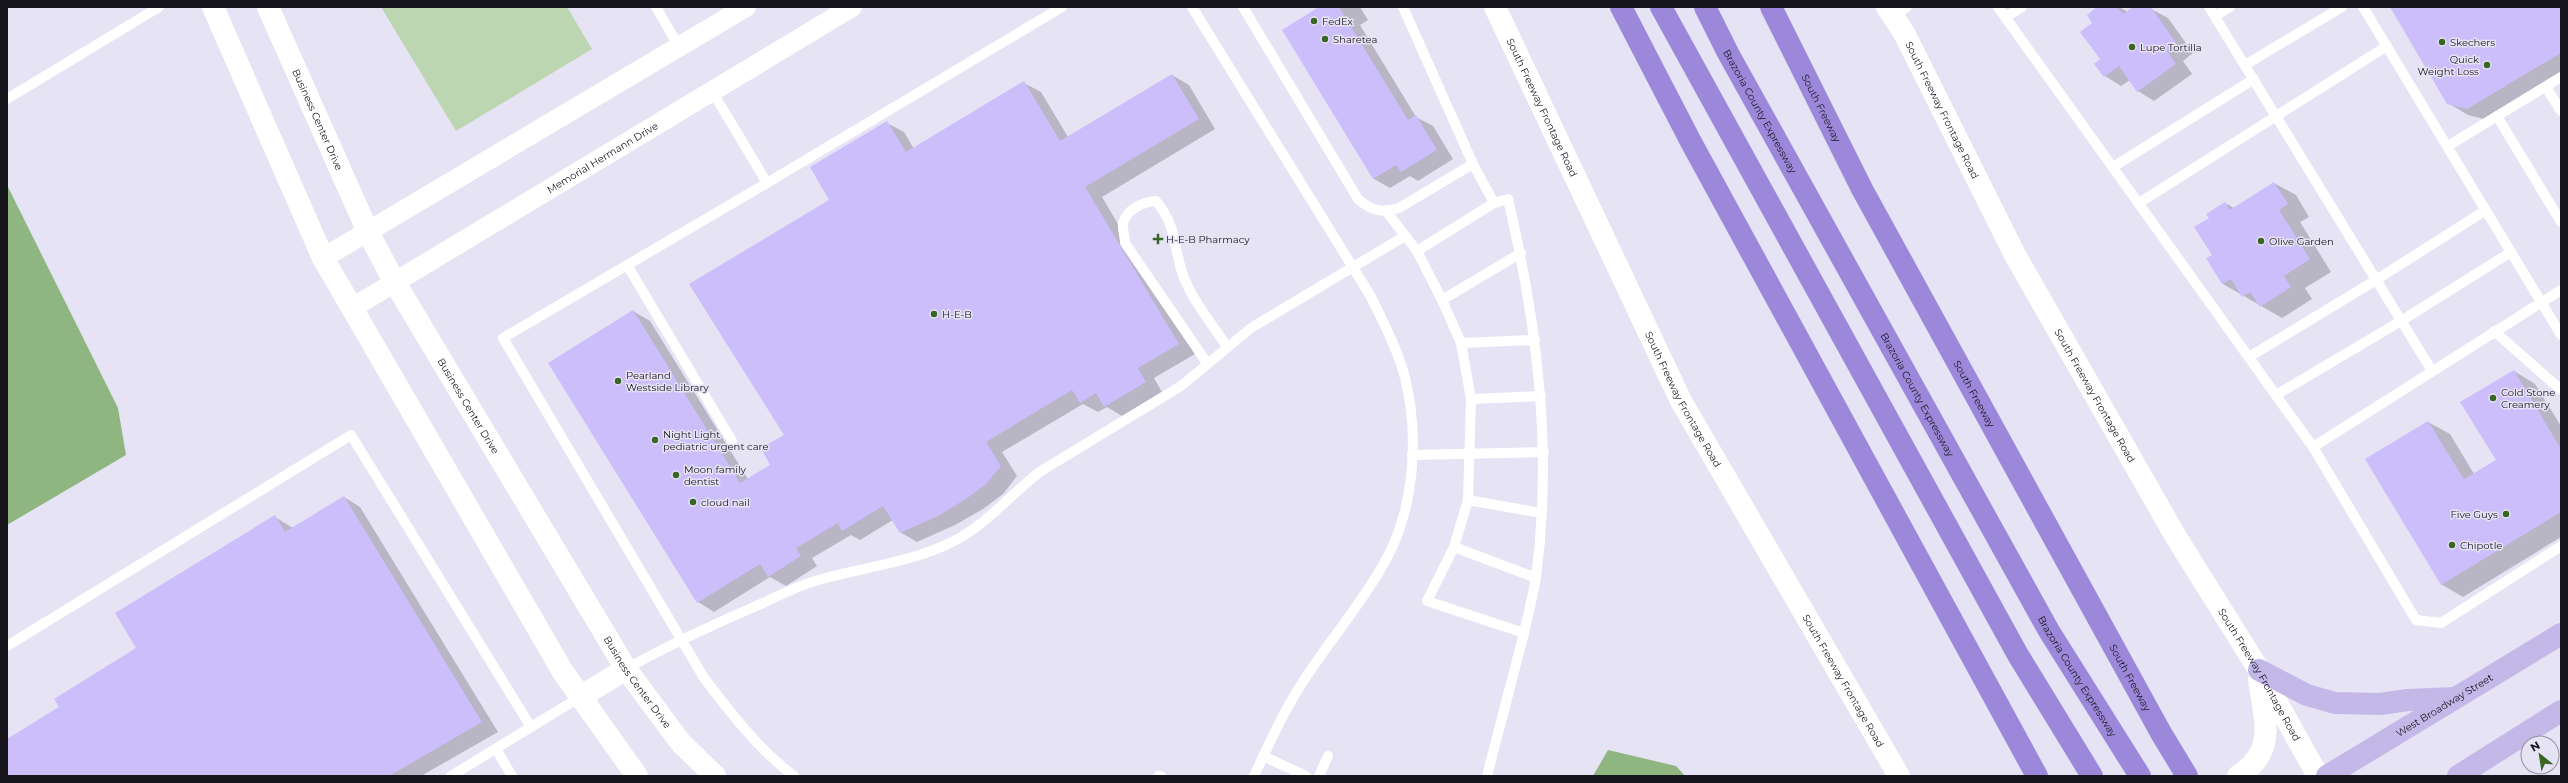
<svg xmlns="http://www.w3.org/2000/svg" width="2568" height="783" viewBox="0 0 2568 783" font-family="Montserrat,sans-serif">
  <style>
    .green { fill: #bbd6b0 }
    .water { fill: #8fb680 }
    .shadow { fill: #0003 }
    .building { fill: #cbbefb }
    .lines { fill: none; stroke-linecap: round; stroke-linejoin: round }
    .service { stroke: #fff; stroke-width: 10 }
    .minor { stroke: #fff; stroke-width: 20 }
    .tertiary { stroke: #fff; stroke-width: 22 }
    .secondary { stroke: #fff; stroke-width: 22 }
    .primary { stroke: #c4b8e9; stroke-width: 22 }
    .motorway { stroke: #9c88db; stroke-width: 22 }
    .poi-dot { fill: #3a6625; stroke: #e6e3f5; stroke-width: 1.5 }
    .labels { text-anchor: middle; stroke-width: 3; stroke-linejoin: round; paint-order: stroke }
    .poi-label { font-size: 10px; fill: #18161d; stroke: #e6e3f5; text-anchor: start }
    .street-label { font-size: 10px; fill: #18161d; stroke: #e6e3f5 }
  </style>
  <rect width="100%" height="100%" fill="#e6e3f5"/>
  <!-- green -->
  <polygon class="green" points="381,7 567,7 592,49 456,131"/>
  <!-- water -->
  <g class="water">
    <polygon points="7,185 118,408 126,455 7,525"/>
    <polygon points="1608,750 1676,766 1685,776 1593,776"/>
  </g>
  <!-- shadow -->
  <g class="shadow">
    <polygon points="1321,7 1360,7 1368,20 1360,25 1416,117 1433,126 1453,159 1418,181 1410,176 1390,188 1374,179"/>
    <polygon points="2112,7 2119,7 2128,12 2135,7 2142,7 2151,9 2168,18 2193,53 2183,61 2192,74 2154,101 2138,91 2130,80 2121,86 2105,76 2102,60"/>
    <polygon points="2391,7 2561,7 2561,76 2488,120 2468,115 2448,103"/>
    <polygon points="1172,75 1189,85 1215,129 1102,197 1195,354 1154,378 1162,392 1122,416 1107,407 1098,412 1083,404 1002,452 1017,476 1003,494 983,509 955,525 917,542 900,532 893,520 860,540 851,535 812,558 817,566 786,586 770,577 714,612 698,602 633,311 650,321 748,479 772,465 785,435 830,200 887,123 904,132 914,149 1024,83 1041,92 1068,137"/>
    <polygon points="2274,183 2296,195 2309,217 2300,222 2331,272 2305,288 2312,299 2282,318 2223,284 2207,259 2213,255 2210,219 2225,203 2234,208"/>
    <polygon points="2514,371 2535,384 2561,426 2561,537 2463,597 2441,584 2428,422 2450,434 2474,474 2497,461"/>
    <polygon points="344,497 360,507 498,732 421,776 7,776 7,740 60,708 138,649 275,517 293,528"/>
  </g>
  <!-- building -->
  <g class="building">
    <polygon points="1319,7 1339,7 1408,120 1416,115 1437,150 1401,172 1396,165 1373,179 1282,30"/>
    <polygon points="2097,7 2117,7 2123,14 2133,7 2151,7 2177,44 2167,51 2176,64 2137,92 2119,66 2104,77 2094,64 2100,59 2080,32 2092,23 2087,15"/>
    <polygon points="2390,7 2561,7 2561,53 2467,109 2447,104"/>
    <polygon points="1172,74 1199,119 1085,187 1179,344 1138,368 1146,382 1104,407 1096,393 1080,403 1072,390 986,442 1001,466 986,484 966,499 938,516 900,533 883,506 842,531 838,523 796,548 801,556 768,577 760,564 697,603 548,363 633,310 740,483 770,465 761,448 784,435 689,284 829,200 810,167 887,121 906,152 1024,81 1060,141"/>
    <polygon points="2274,182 2288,204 2279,210 2310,259 2284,276 2291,287 2260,307 2250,292 2242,297 2231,279 2222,284 2206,258 2212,255 2194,227 2209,218 2206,214 2225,202 2230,210"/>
    <polygon points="2514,370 2561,449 2561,512 2441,585 2365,459 2428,421 2464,479 2496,460 2460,402"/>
    <polygon points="344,496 482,722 389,776 7,776 7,739 59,707 54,699 136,648 115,613 275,515 285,532"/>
  </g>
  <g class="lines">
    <!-- service -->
    <g class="service">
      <polyline points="656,7 679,47"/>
      <path d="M1192,7L1370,295C1382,319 1395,344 1403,370C1420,431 1416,509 1383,565C1361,604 1331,639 1306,677C1285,708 1270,742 1254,776"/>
      <path d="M1243,7L1358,199C1372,211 1381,213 1399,208L1473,164"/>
      <polyline points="1403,7 1473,164 1494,203"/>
      <polyline points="1998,7 2313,447 2416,620 2441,623 2561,546"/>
      <polyline points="2209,7 2432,371"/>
      <polyline points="2363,7 2561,335"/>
      <polyline points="2215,16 2230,7"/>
      <polyline points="1893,17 1907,7"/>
      <polyline points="2006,17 2022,7"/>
      <polyline points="2245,65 2342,7"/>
      <polyline points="2546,87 2561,111"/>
      <path d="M712,91L767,183L503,338L704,678C730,712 759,750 794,776"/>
      <polyline points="7,99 159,7"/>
      <polyline points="2497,116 2561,222"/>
      <polyline points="2448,146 2561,77"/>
      <polyline points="2113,167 2254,79"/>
      <polyline points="767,183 1062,7"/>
      <polyline points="2139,203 2387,46"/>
      <path d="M1386,211L1417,251L1442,300L1461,343L1471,399L1468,500L1454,547L1427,601L1524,633C1528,615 1533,596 1536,577C1553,450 1537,323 1508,199L1494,203L1417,251"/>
      <polyline points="627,265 732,441"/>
      <polyline points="1442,300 1521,253"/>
      <polyline points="2494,331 2561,390"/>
      <polyline points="1461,343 1535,340"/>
      <polyline points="2249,357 2376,280 2486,210"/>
      <path d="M1207,363L1125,243C1125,237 1122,228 1123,223C1127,209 1143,202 1156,201C1178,227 1173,249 1184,278C1195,304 1212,324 1227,347"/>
      <polyline points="2276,395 2401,321 2511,252"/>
      <polyline points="1471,399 1541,396"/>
      <polyline points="2313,447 2561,290"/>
      <polyline points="1412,455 1544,452"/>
      <polyline points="1468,500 1541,513"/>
      <polyline points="1454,547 1536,578"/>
      <polyline points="7,646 351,435 531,727"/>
      <path d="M626,669C667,646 710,626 754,607C773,599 792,588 812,582C860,567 909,564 954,541C988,523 1011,494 1041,471L1181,386L1251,328L1405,236"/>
      <polyline points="496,749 512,776"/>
      <polyline points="1263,756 1306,776"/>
      <polyline points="451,776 580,697"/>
      <polyline points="1158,776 1161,776"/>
      <polyline points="1319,776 1328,756"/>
      <polyline points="1487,776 1524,633"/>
    </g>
    <!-- minor -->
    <g class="minor">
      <polyline points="323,258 746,7"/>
      <path id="s1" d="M352,308L852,7"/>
    </g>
    <!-- tertiary -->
    <g class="tertiary">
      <polyline points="213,7 323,258 563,672 637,776"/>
      <path id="s2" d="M268,7L368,232L394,281L626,669L681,743L715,776"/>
      <polyline points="580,697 626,669"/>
    </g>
    <!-- secondary -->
    <g class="secondary">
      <path id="s3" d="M1495,7L1681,401L1899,776"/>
      <path id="s4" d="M1887,7L1904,33L2015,255L2176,537L2259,670L2318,776"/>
      <path d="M2238,776C2278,751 2264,719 2259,679"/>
    </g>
    <!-- primary -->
    <g class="primary">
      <polyline points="2259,670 2307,695 2335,703 2380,704 2408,700 2455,698"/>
      <path id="s5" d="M2327,776L2561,634"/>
      <polyline points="2458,776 2561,711"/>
    </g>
    <!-- motorway -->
    <g class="motorway">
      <polyline points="1621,7 1691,142 2037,776"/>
      <polyline points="1661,7 2018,655 2092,776"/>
      <path id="s6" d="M1705,7L1728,53L2049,631L2140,776"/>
      <path id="s7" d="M1771,7L1862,189L2161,733L2187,776"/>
    </g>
  </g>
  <!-- markers -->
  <g class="poi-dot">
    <circle cx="1314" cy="21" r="4"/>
    <circle cx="1325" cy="39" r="4"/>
    <circle cx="2442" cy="42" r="4"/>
    <circle cx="2132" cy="47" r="4"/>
    <circle cx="2487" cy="65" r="4"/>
    <path d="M1156 233h4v4h4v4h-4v4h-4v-4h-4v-4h4z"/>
    <circle cx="2261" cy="241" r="4"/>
    <circle cx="934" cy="314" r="4"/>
    <circle cx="618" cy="381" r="4"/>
    <circle cx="2493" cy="398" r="4"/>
    <circle cx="655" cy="440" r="4"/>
    <circle cx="676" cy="475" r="4"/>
    <circle cx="693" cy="502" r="4"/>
    <circle cx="2506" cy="514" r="4"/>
    <circle cx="2452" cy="545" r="4"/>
  </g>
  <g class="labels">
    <!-- poi labels -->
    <g class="poi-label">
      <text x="1322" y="25">FedEx</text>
      <text x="1333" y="43">Sharetea</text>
      <text x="2450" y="46">Skechers</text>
      <text x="2140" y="51">Lupe Tortilla</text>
      <text x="2479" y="63" text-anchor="end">Quick<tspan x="2479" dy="12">Weight Loss</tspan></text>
      <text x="1166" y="243">H-E-B Pharmacy</text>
      <text x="2269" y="245">Olive Garden</text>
      <text x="942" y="318">H-E-B</text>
      <text x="626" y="379">Pearland<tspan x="626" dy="12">Westside Library</tspan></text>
      <text x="2501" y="396">Cold Stone<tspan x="2501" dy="12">Creamery</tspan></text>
      <text x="663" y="438">Night Light<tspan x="663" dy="12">pediatric urgent care</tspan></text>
      <text x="684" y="473">Moon family<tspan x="684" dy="12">dentist</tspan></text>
      <text x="701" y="506">cloud nail</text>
      <text x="2498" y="518" text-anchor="end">Five Guys</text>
      <text x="2460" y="549">Chipotle</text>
    </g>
    <!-- street labels -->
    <g class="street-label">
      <text dy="4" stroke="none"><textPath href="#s3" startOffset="111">South Freeway Frontage Road</textPath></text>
      <text dy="4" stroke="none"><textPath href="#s7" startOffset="113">South Freeway</textPath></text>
      <text dy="4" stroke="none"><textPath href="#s4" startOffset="117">South Freeway Frontage Road</textPath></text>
      <text dy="4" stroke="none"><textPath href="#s6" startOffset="118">Brazoria County Expressway</textPath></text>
      <text dy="4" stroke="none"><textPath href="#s2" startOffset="123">Business Center Drive</textPath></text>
      <text dy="4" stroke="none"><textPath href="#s1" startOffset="292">Memorial Hermann Drive</textPath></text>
      <text dy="4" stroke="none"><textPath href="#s6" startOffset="442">Brazoria County Expressway</textPath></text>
      <text dy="4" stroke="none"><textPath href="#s7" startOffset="437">South Freeway</textPath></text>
      <text dy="4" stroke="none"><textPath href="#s4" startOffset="441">South Freeway Frontage Road</textPath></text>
      <text dy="4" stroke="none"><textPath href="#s3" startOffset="435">South Freeway Frontage Road</textPath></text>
      <text dy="4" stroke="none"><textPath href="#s2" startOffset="447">Business Center Drive</textPath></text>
      <text dy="4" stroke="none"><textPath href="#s4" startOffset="765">South Freeway Frontage Road</textPath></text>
      <text dy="4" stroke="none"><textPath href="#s6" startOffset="766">Brazoria County Expressway</textPath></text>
      <text dy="4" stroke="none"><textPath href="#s7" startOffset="761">South Freeway</textPath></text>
      <text dy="4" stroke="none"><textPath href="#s2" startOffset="771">Business Center Drive</textPath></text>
      <text dy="4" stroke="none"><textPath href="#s3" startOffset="759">South Freeway Frontage Road</textPath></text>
      <text dy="4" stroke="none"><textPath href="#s5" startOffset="137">West Broadway Street</textPath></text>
    </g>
  </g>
  <!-- border -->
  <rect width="2568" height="783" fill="none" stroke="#18161d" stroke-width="16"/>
  <!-- north arrow -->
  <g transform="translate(2540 755) rotate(330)"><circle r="19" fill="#e6e3f5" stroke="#94919f"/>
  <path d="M0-3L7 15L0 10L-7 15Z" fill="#3a6625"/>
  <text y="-6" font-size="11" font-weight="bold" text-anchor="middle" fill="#18161d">N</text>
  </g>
</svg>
